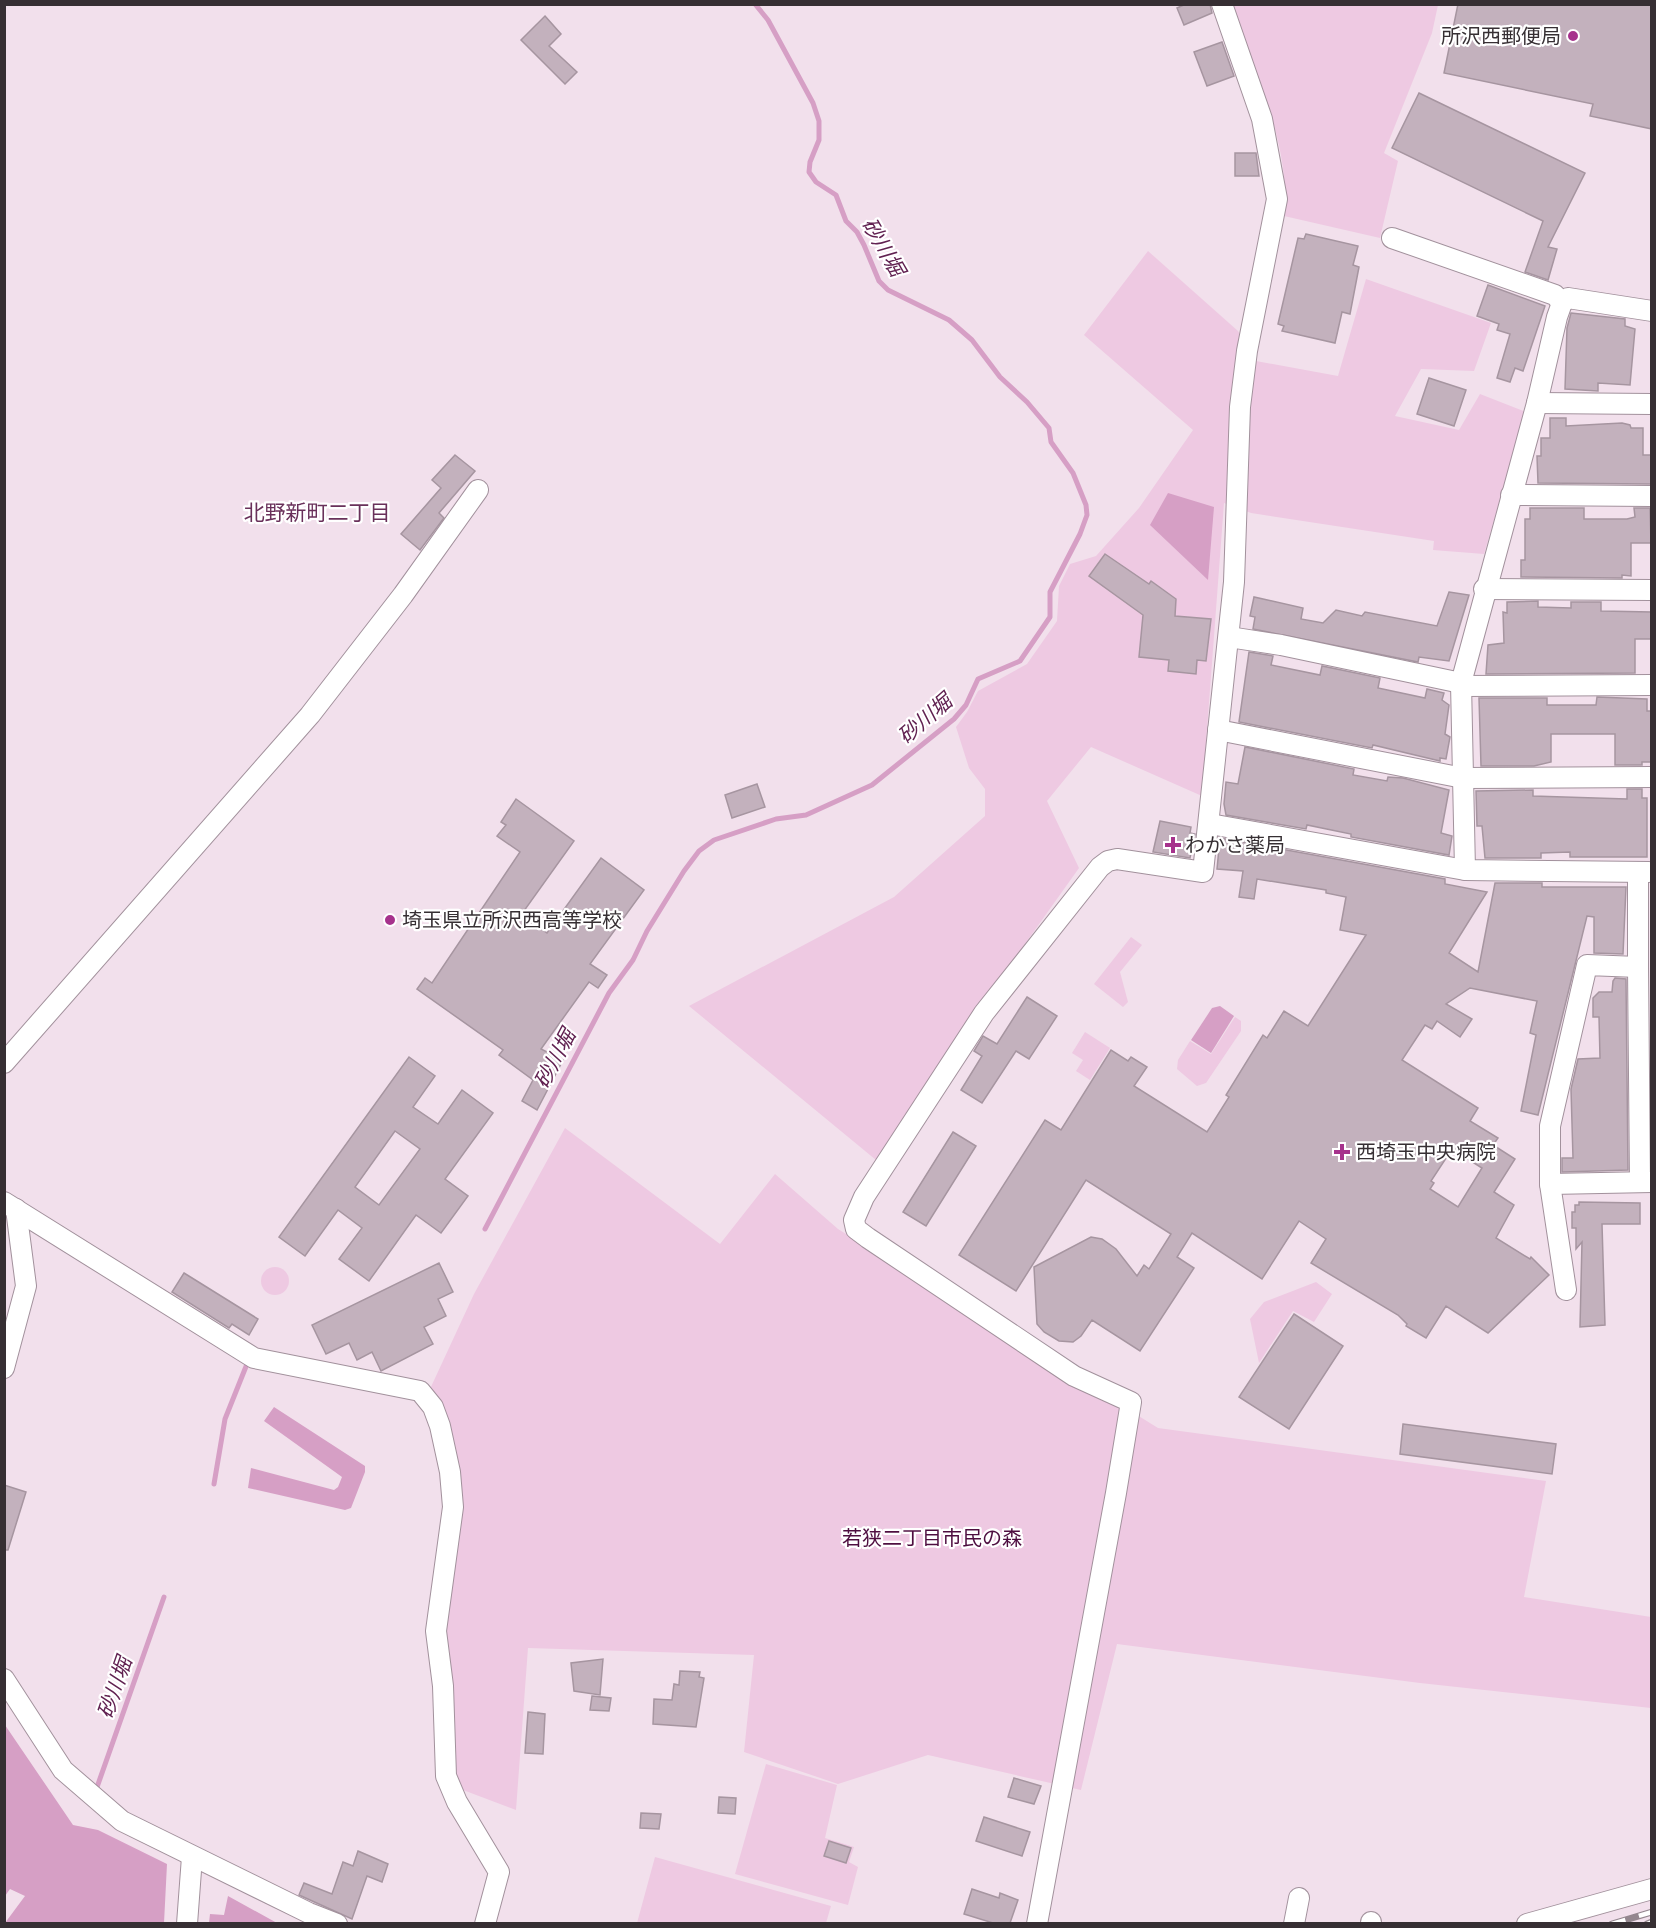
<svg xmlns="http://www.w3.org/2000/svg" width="1656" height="1928" viewBox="0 0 1656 1928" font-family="'Open Sans','Noto Sans JP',sans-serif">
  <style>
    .green { fill: #eec9e2 }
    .water { fill: #d69fc5 }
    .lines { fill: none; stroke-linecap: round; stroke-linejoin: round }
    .stream { stroke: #d69fc5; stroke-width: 5 }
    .building { fill: #c3b1bd; stroke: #a695a0; stroke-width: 1.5; fill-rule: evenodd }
    .minor-casing { stroke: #a2919c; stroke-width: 22 }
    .minor { stroke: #fff; stroke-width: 20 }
    .rail-casing { stroke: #94878f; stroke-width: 7 }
    .rail { stroke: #fff; stroke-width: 4.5; stroke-dasharray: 14; stroke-linecap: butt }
    .poi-dot { fill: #a6328c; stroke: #fff; stroke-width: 2 }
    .labels { text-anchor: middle; stroke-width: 4.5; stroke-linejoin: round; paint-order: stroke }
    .poi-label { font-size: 20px; fill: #362f33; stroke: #fff; text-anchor: start }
    .park-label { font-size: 20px; fill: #4e0e40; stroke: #fff }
    .water-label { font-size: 21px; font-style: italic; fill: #612151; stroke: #fff }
    .neighbourhood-label { font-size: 21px; fill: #69305a; stroke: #fff }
  </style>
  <rect width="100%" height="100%" fill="#f2e0ec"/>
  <!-- green -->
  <g class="green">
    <path d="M1231,5H1438L1432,33L1384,153L1398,161L1380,238L1284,216C1292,148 1254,68 1231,5Z"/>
    <polygon points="1148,251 1238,331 1256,361 1338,376 1366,279 1491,323 1474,371 1421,369 1395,416 1459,430 1480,394 1526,412 1484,554 1433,550 1434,541 1251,513 1224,503 1202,796 1091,747 1047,801 1079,868 953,1045 876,1160 689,1006 894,897 985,816 985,789 969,768 956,727 967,712 978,691 1027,664 1057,621 1059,586 1070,564 1096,556 1139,508 1193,430 1084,335"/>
    <polygon points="1131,937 1142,945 1120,972 1128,1002 1123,1007 1094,984"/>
    <polygon points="1235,1017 1241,1021 1241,1031 1206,1083 1197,1086 1177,1069 1178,1060 1190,1041 1211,1054"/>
    <polygon points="1085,1032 1110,1048 1090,1080 1076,1071 1083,1060 1072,1053"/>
    <polygon points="565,1128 720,1244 775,1174 838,1229 1158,1428 1546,1481 1524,1597 1651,1617 1651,1708 1420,1683 1117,1644 1081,1790 928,1755 838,1784 744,1752 754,1655 528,1648 516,1810 455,1787 443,1632 460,1520 450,1422 430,1389 474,1294"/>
    <circle cx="275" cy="1281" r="14"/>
    <polygon points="1316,1282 1332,1294 1314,1322 1293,1311 1259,1363 1250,1319 1264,1302"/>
    <polygon points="766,1764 837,1785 825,1838 854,1847 849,1862 858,1867 848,1905 735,1874"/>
    <polygon points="655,1857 831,1906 826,1923 637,1923"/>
  </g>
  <!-- water -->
  <g class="water">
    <polygon points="1168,493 1214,507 1208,580 1150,525"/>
    <polygon points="1220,1006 1234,1016 1211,1053 1191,1040 1212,1008"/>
    <polygon points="274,1407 365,1466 365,1472 351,1508 345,1510 248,1488 251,1468 334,1490 338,1487 342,1477 264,1421"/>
    <polygon points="5,1725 73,1825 98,1830 167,1864 164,1923 5,1923 25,1896 10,1889 5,1896"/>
    <polygon points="228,1896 277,1923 209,1923 210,1914 224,1915"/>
  </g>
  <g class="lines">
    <!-- stream -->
    <g class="stream">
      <polyline points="485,1229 609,993 633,960 647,931 684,871 699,851 714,840 776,819 806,815 872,785 954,719 966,705 978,679 1020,661 1050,617 1050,592 1080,534 1087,515 1086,505 1073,473 1051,442 1049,428 1027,402 1000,377 972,340 949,320 888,290 879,281 864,245 857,232 846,221 836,195 816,182 809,172 810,162 819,140 819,121 813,103 768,20 755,4"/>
      <polyline points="214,1484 225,1419 247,1364"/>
      <polyline points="96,1790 164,1597"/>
    </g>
  </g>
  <!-- building -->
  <g class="building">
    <polygon points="1186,4 1210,4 1212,13 1184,25 1177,8"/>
    <polygon points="1458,4 1652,4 1652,129 1590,116 1593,104 1444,73"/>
    <polygon points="545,16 561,34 549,46 577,72 565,84 521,40"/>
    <polygon points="1222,42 1234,76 1207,86 1194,52"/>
    <polygon points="1419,93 1585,173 1548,247 1557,249 1548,280 1525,272 1543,221 1392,148"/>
    <polygon points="1235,153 1256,153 1259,176 1235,176"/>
    <polygon points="1306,234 1358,246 1353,265 1359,267 1350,314 1342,312 1335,343 1282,331 1284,326 1278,324 1298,238 1304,239"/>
    <polygon points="1488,285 1545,306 1523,371 1515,368 1510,382 1497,378 1510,334 1497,330 1499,324 1477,316"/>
    <polygon points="1571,313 1625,319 1625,326 1635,329 1630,385 1598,383 1598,391 1565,389 1567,328"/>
    <polygon points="1429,378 1466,390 1454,426 1417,414"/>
    <polygon points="1550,418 1566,418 1566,426 1622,423 1630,425 1631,428 1643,428 1643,455 1652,455 1652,484 1538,483 1537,456 1541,456 1541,438 1550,438"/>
    <polygon points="455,455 475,471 439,513 444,518 420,550 401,534 441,488 432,480"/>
    <polygon points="1530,508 1584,508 1584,519 1627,519 1635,517 1634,508 1650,508 1651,543 1631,543 1631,576 1622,575 1622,578 1521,577 1521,560 1525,560 1525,519 1530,519"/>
    <polygon points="1105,554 1149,584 1151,581 1176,599 1175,616 1211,619 1206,661 1197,660 1196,674 1168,671 1169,660 1139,657 1143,615 1089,576"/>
    <polygon points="1449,592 1469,595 1449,661 1419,657 1418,662 1253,629 1255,617 1250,616 1254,597 1303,608 1301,619 1323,623 1336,610 1362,616 1365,612 1437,626"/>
    <polygon points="1538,601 1538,607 1571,608 1571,602 1601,602 1601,611 1652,612 1652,639 1635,639 1635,673 1486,674 1488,645 1504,643 1503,612 1507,613 1507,602"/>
    <polygon points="1249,652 1273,656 1271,665 1320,675 1322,666 1380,678 1378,688 1425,698 1427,689 1444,693 1442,700 1449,705 1445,734 1450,737 1446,759 1440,758 1440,761 1373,745 1372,748 1239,722"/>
    <polygon points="1597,697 1647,699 1647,711 1652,711 1652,762 1642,762 1642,765 1615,765 1615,734 1551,734 1551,762 1534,766 1481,766 1479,698 1547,698 1547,705 1596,705"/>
    <polygon points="1245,747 1354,769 1353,775 1387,781 1388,777 1403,778 1449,790 1441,833 1452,836 1449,855 1351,837 1351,834 1307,825 1306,829 1226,815 1224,804 1226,782 1238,784"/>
    <polygon points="757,784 765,807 732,818 725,795"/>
    <polygon points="1627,789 1642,789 1642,798 1647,798 1647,857 1570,857 1570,852 1541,853 1541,858 1485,858 1482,826 1477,826 1476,791 1533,790 1533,796 1627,799"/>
    <polygon points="516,799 574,841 521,915 547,933 601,858 644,890 590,964 607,975 598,988 589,982 541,1049 563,1060 537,1110 522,1101 533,1080 499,1055 503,1050 417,989 425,978 432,983 520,852 497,836 506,825 501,822"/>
    <polygon points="1160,821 1191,827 1190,833 1195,834 1190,858 1153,852"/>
    <path d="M1220,838L1445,879V884L1487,892L1449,953L1478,972L1495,883H1542V887H1626L1623,954L1594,953V917L1587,916L1538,1115L1521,1111L1536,1035L1530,1033L1537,1001L1470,988L1446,1004L1472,1019L1460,1037L1437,1021L1432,1029L1425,1025L1402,1060L1478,1108L1470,1121L1498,1138L1493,1145L1515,1159L1494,1192L1514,1205L1496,1238L1530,1259L1531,1257L1549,1275L1488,1333L1446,1306L1426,1338L1406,1326L1407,1324L1398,1315L1311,1263L1326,1239L1299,1221L1262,1279L1192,1233L1177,1257L1194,1268L1140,1351L1092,1320L1081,1336L1073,1342L1059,1341L1044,1332L1037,1324L1034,1267L1091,1237L1102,1239L1116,1249L1137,1276L1144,1265L1149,1269L1171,1234L1086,1180L1016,1291L959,1255L1045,1120L1061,1130L1111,1050L1128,1061L1131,1057L1147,1067L1134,1086L1207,1132L1229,1097L1226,1095L1263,1035L1267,1038L1284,1011L1308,1026L1366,935L1340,930L1346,897L1326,893V890L1257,879L1254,899L1239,897L1243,871L1217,869ZM1452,1149L1482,1168L1458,1207L1430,1189L1434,1183L1431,1181Z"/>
    <polygon points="1615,978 1626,979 1628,1170 1562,1172 1562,1158 1573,1158 1571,1089 1578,1059 1600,1058 1599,1017 1593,1017 1593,998 1599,992 1612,992 1613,981"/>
    <polygon points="1027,997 1057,1016 1029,1059 1016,1051 982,1103 961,1090 982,1056 974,1051 983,1036 997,1044"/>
    <path d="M409,1057L435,1076L413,1107L438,1124L462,1090L493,1113L445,1179L468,1196L441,1233L416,1215L369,1281L339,1259L362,1228L338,1210L305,1256L279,1237ZM395,1131L420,1149L379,1205L355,1187Z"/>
    <polygon points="953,1132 976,1146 926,1226 903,1212"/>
    <polygon points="1579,1202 1640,1203 1640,1224 1602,1224 1605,1325 1580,1327 1582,1242 1576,1249 1576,1228 1572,1228 1572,1212 1575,1212 1575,1205 1579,1205"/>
    <polygon points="439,1263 453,1292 438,1299 446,1316 424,1327 433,1344 381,1371 372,1352 357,1360 349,1343 326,1354 312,1325"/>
    <polygon points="184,1273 258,1319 249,1335 232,1324 229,1328 172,1292"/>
    <polygon points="1294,1314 1343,1346 1289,1429 1239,1397"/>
    <polygon points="1403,1424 1556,1444 1552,1474 1400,1454"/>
    <polygon points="4,1485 26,1492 8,1550 4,1550"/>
    <polygon points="603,1659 600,1695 574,1691 571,1663"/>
    <polygon points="680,1671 700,1672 699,1677 704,1678 696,1727 653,1724 654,1699 672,1700 674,1684 679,1685"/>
    <polygon points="592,1696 611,1698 609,1711 590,1710"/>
    <polygon points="528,1712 545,1714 543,1754 525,1753"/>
    <polygon points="1014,1778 1041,1786 1034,1804 1008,1797"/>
    <polygon points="719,1797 736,1798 735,1814 718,1813"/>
    <polygon points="641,1813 661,1814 659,1829 640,1828"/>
    <polygon points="984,1817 1030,1832 1022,1856 976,1841"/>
    <polygon points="829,1841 851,1848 846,1863 824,1856"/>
    <polygon points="358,1851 388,1864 382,1882 367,1876 352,1919 299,1895 304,1883 332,1894 343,1862 353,1866"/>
    <polygon points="972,1889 999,1898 1000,1893 1018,1900 1010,1923 993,1923 964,1914"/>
  </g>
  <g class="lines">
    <!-- minor casing -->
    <g class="minor-casing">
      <g id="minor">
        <polyline points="1392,238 1555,295 1562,303"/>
        <polyline points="1537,403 1652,404"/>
        <polyline points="1511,495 1652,496"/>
        <polyline points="1484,589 1652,590"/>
        <polyline points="1229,637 1281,645 1461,683"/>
        <polyline points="1460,686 1652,685"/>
        <polyline points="1218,730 1463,778 1652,777"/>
        <polyline points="1210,824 1465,870 1649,872"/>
        <polyline points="1465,870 1461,683 1537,403 1557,317 1562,303 1568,298 1652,311"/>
        <polyline points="1638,872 1638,967 1587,965 1550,1126 1550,1184 1652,1182"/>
        <polyline points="1638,967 1640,1182"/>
        <polyline points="4,1063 310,715 403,595 478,490"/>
        <polyline points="1550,1184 1566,1290"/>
        <polyline points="4,1202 254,1358 420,1391 433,1407 440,1426 450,1472 453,1507 436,1631 443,1686 446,1776 457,1802 499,1872 485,1924"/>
        <polyline points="4,1368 26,1286 16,1209"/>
        <polyline points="4,1679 63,1770 122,1821 309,1913 337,1924"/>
        <polyline points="187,1924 192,1857"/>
        <polyline points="1037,1924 1116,1493 1131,1402 1074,1376 868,1238 856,1229 854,1220 864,1197 984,1013 1100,867 1108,861 1117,859 1203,872 1234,582 1240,407 1247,351 1277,199 1262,119 1222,4"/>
        <polyline points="1294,1924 1299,1898"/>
        <polyline points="1371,1924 1371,1922"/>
        <polyline points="1527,1924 1652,1889"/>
      </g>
    </g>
    <!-- minor -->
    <use href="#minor" class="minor"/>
    <!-- rail casing -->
    <g class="rail-casing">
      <g id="rail">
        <polyline points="1612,1924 1652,1912"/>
        <polyline points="1647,1924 1652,1922"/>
      </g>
    </g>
    <!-- rail -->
    <use href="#rail" class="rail"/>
  </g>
  <!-- markers -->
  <g class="poi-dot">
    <circle cx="1573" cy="36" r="6"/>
    <path d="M1170 836h6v6h6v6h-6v6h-6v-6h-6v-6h6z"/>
    <circle cx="390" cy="920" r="6"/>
    <path d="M1339 1143h6v6h6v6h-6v6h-6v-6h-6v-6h6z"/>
  </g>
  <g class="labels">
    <!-- poi labels -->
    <g class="poi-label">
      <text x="1561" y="43" text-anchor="end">所沢西郵便局</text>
      <text x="1185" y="852">わかさ薬局</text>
      <text x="402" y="927">埼玉県立所沢西高等学校</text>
      <text x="1356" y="1159">西埼玉中央病院</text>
    </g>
    <!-- park labels -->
    <g class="park-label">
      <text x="932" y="1545">若狭二丁目市民の森</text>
    </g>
    <!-- water labels -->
    <g class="water-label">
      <text transform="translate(883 247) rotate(60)" y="7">砂川堀</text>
      <text transform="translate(925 719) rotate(-41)" y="7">砂川堀</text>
      <text transform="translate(555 1059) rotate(-62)" y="7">砂川堀</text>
      <text transform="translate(115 1688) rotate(-71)" y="7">砂川堀</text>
    </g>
    <!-- neighbourhood labels -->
    <g class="neighbourhood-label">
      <text x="317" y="520">北野新町二丁目</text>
    </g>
  </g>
  <!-- border -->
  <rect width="1656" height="1928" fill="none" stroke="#362f33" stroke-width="12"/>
</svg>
